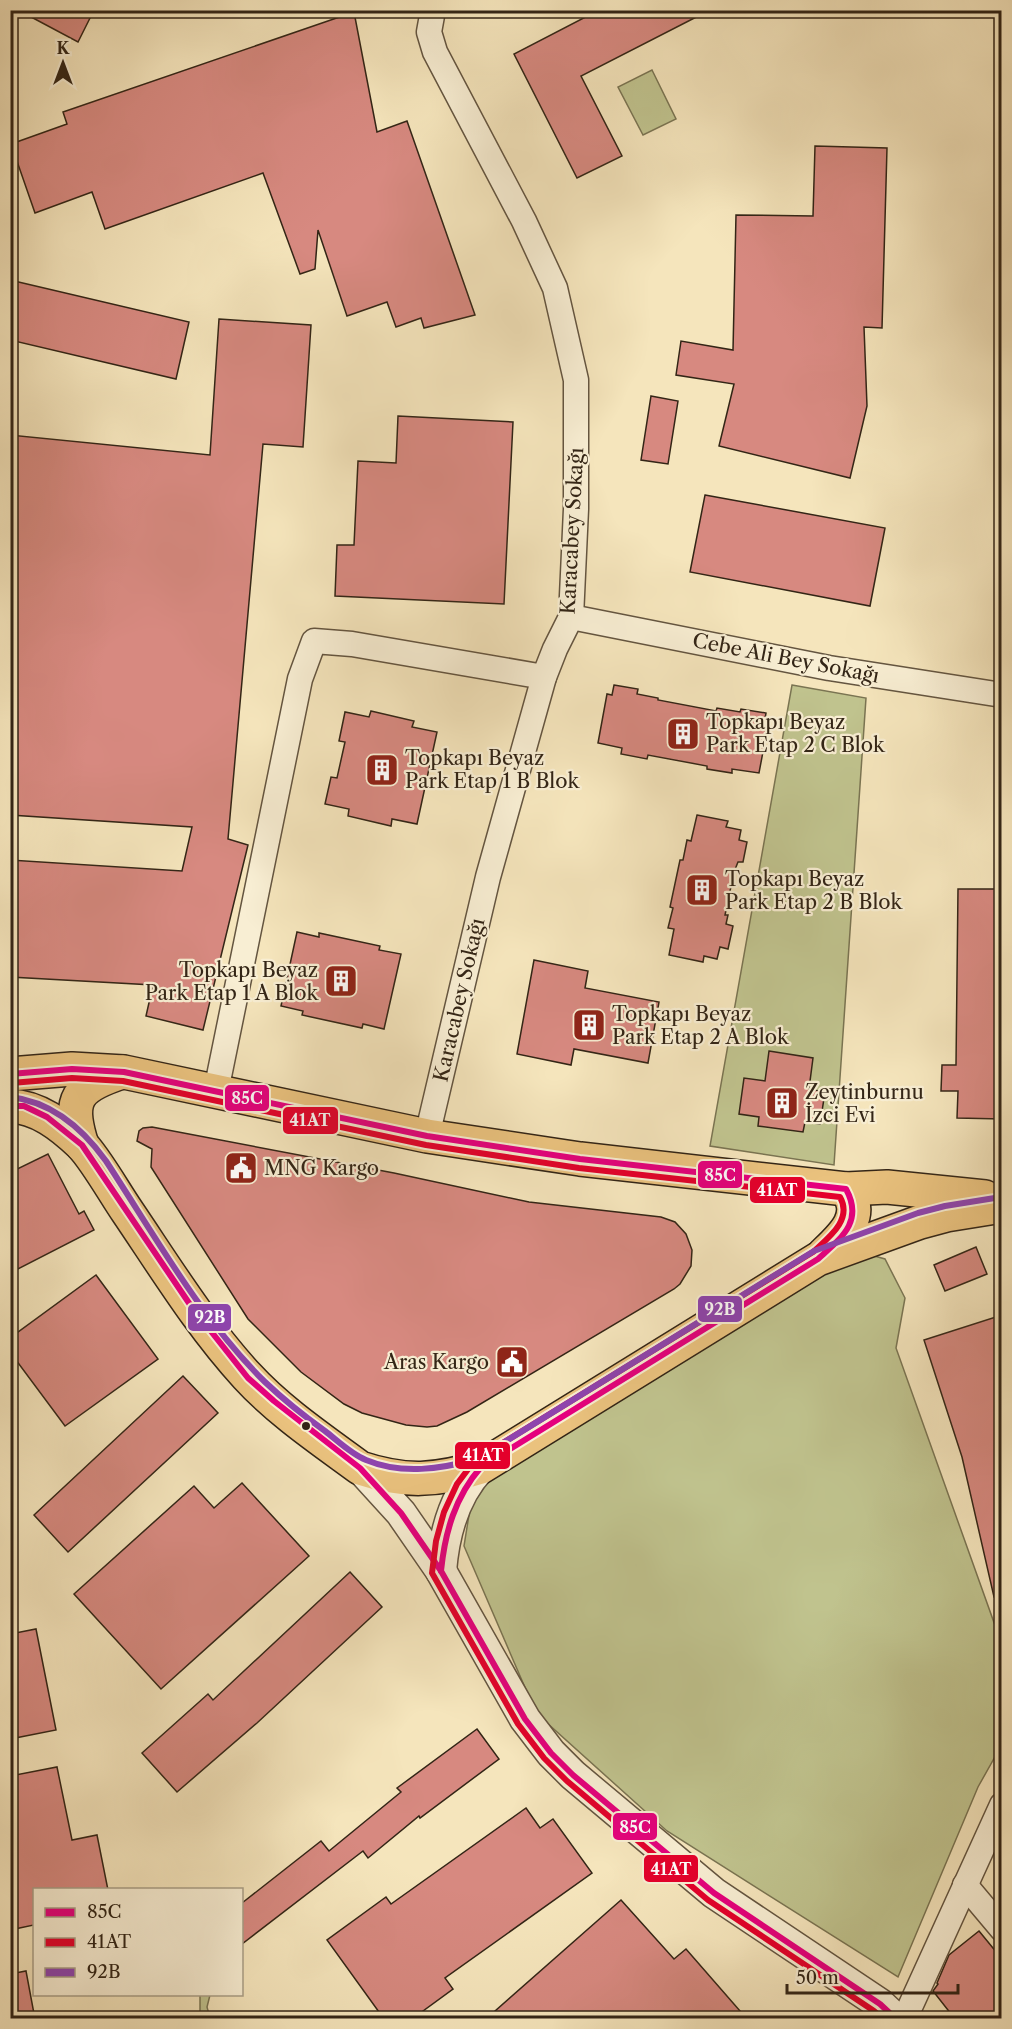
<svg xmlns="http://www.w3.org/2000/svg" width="1012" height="2029" viewBox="0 0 1012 2029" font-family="'Libre Caslon Text',serif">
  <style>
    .green { fill: #c0c38e; stroke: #7a7452; stroke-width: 1.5 }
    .building { fill: #d78980; stroke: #332516; stroke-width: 1.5 }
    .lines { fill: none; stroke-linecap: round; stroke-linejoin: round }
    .minor-casing { stroke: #645540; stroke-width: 27 }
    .tertiary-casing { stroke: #645540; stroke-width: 33 }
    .primary-casing { stroke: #332516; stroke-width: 36 }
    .minor { stroke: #f8eed3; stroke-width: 24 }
    .tertiary { stroke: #f8eed3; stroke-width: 30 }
    .primary { stroke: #eac27e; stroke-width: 33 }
    .bus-1-casing { stroke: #f8eed3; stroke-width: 10 }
    .bus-2-casing { stroke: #f8eed3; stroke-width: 10 }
    .bus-3-casing { stroke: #f8eed3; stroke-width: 10 }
    .bus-1 { stroke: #e5007d; stroke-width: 6 }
    .bus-2 { stroke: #e4002b; stroke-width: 6 }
    .bus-3 { stroke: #8e44ad; stroke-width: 6 }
    .bus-dot { fill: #332516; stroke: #f8eed3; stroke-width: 2 }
    .labels { text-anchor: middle; stroke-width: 4.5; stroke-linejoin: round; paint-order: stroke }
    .street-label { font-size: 20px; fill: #332516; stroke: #f8eed3 }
    .poi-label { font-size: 20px; fill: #332516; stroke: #f8eed3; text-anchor: start }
    .line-badge { stroke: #f8eed3; stroke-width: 2 }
    .badge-label { font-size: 16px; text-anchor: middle; font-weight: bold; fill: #fff }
  </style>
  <rect width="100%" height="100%" fill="#f5e5bc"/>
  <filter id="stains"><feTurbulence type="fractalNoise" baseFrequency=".00333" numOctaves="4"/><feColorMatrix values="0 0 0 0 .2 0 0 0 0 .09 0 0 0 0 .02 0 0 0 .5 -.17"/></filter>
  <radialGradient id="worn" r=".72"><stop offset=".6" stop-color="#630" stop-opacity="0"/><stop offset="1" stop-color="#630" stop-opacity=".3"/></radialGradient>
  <!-- green -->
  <g class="green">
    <polygon points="652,70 676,119 643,135 618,87"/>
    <polygon points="792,685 866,698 834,1165 710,1146"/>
    <polygon points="860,1252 885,1259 905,1298 896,1348 1002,1645 1001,1746 978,1787 898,1977 667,1831 536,1713 464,1546 474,1484"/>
    <polygon points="200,1995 210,1995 207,2007 210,2018 200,2018"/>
  </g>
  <!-- building -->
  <g class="building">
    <polygon points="18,10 94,10 78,42"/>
    <polygon points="599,10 710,10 581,76 622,156 577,178 514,54"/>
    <polygon points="354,12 377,132 407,121 475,315 424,328 421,318 396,327 387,302 347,316 318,230 315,269 300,274 263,173 105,229 92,192 35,213 11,144 67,124 63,112"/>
    <polygon points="815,146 887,148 882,328 864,327 867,406 850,478 719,446 734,384 676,375 681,341 733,350 736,215 813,216"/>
    <polygon points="10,280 189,322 176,379 10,340"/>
    <polygon points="219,319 311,325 303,447 263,444 228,839 248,845 203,1030 146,1016 153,985 10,977 10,860 182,871 192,827 10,815 10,435 210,455"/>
    <polygon points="651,396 678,401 668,464 641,460"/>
    <polygon points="398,416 513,422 504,604 335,596 337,545 354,545 358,461 396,463"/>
    <polygon points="705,495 885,528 870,606 690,572"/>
    <polygon points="614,685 638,689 637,694 658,698 658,700 716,711 717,708 740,712 741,709 766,713 764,724 768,725 759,773 732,769 732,773 707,769 707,766 648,755 647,759 621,754 622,748 598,743 607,694 612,695"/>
    <polygon points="371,711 414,721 412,727 437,732 417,824 392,819 391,826 348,816 349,809 325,804 331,777 337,778 345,742 339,741 345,712 369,717"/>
    <polygon points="697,815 728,821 726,827 741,830 739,840 747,842 743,862 738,862 734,872 725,915 728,915 726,924 733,926 728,949 720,947 717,959 704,956 703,962 669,955 674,929 668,928 673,908 670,907 680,860 683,860 687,840 691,841"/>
    <polygon points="958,889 1002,889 1002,1119 957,1118 958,1091 941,1091 942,1065 956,1065"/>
    <polygon points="297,932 319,937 319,933 380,946 379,950 401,954 384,1029 363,1024 362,1028 302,1015 303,1011 281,1006"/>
    <polygon points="534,960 588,971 585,988 659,1002 648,1063 574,1049 571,1065 517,1054"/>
    <polygon points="769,1051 813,1058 809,1089 825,1092 820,1124 805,1122 803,1132 758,1126 759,1117 739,1114 744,1078 765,1081"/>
    <polygon points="152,1127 394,1173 529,1202 661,1217 675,1222 686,1234 692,1250 691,1266 680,1284 674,1289 467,1412 437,1426 427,1427 406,1425 362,1413 344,1404 301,1372 248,1319 151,1167 152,1149 137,1141 139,1131 143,1128"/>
    <polygon points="48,1154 79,1214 84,1211 94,1230 10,1273 10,1182 17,1179 13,1171"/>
    <polygon points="976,1247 987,1274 945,1291 934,1265"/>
    <polygon points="96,1275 158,1359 65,1426 10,1352 10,1338"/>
    <polygon points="1002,1315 1002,1596 994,1597 962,1457 924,1340"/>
    <polygon points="183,1376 218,1413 68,1552 34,1515"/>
    <polygon points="242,1483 309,1556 161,1689 74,1594 194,1486 214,1508"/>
    <polygon points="350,1572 382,1607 257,1723 177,1792 142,1753 208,1694 213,1700"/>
    <polygon points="36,1629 56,1730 10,1739 10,1634"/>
    <polygon points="477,1729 499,1759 420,1818 419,1816 368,1858 363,1851 242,1944 242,1903 321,1841 329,1851 401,1792 397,1788"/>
    <polygon points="57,1767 72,1840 97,1835 108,1890 34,1890 34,1925 10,1930 10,1776"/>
    <polygon points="526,1808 540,1828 553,1819 592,1873 445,1978 453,1989 412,2019 384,2019 327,1940 386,1897 391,1904"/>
    <polygon points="621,1900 674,1959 686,1949 747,2019 486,2019"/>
    <polygon points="979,1931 1002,1959 1002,2019 955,2019 933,1991 938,1984 937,1983 949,1955"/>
    <polygon points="26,1971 35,2019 10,2019 10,1974"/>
  </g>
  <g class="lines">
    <!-- minor casing -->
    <g class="minor-casing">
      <g id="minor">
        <polyline points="571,617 829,668 1002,695"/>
        <polyline points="216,1091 300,679 314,641 352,644 544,677"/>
        <polyline points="427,1136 488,877 544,677 555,649 571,617 576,509 576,380 555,288 524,221 435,52 429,32 433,10"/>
        <polyline points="965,1885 1002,1929"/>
        <polyline points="905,2018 1002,1805"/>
      </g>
    </g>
    <!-- tertiary casing -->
    <g class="tertiary-casing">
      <g id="tertiary">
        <polyline points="360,1468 401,1513 441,1571 525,1719 551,1753 573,1775 714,1893 880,2004 895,2018"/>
        <path d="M441,1571C444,1534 455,1494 481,1467"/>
      </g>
    </g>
    <!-- primary casing -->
    <g class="primary-casing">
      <g id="primary">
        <polyline points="10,1074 72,1069 124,1072 427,1136 580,1159 846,1189 887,1187 985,1197"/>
        <path d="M10,1106C38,1107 61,1125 81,1144C95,1158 114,1192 127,1211C165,1267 201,1326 247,1376C279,1411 322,1440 360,1468C405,1483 437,1481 481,1467L818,1259L920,1222L946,1215L1002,1206"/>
        <path d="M82,1145C67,1098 77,1087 122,1072"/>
        <path d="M824,1254C843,1236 866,1216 846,1189"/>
      </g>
    </g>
    <!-- minor -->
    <use href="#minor" class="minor"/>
    <!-- tertiary -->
    <use href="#tertiary" class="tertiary"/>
    <!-- primary -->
    <use href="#primary" class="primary"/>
    <!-- bus-1 casing -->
    <g class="bus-1-casing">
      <g id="bus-1">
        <path d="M10,1074L72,1069L124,1072L427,1136L580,1159L846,1189C864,1222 841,1238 818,1259L481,1467C455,1497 445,1532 441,1571"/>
        <polyline points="10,1106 24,1106 47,1117 82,1145 191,1306 248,1378 274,1401 360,1468 401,1513 441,1571 525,1719 551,1753 573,1775 714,1893 880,2004 895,2018"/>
      </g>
    </g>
    <!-- bus-2 casing -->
    <g class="bus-2-casing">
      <path id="bus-2" d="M11,1083L72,1078L123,1081L426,1145L579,1168L840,1197C853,1220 828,1238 813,1252L475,1460L457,1484L444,1512L436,1541L432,1573L518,1724L544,1758L567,1781L708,1900L874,2011L882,2018"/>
    </g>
    <!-- bus-3 casing -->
    <g class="bus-3-casing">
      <path id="bus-3" d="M11,1097C52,1102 83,1129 106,1161C155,1236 201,1319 265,1382C284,1400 304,1416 325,1431C338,1441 351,1454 366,1460C402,1475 441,1469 477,1459L814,1251L918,1213L945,1206L1001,1197"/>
    </g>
    <!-- bus-1 -->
    <use href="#bus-1" class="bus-1"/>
    <!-- bus-2 -->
    <use href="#bus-2" class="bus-2"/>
    <!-- bus-3 -->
    <use href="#bus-3" class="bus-3"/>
  </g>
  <!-- icons -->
  <defs>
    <g id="building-square" transform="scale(1.725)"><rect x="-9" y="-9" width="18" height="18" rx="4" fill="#8f2418" stroke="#f8eed3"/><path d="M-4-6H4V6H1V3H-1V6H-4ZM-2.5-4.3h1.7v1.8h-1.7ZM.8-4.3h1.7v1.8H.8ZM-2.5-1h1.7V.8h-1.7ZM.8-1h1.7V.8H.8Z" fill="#fff"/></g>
    <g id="civic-square" transform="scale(1.725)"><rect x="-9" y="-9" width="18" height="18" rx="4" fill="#8f2418" stroke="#f8eed3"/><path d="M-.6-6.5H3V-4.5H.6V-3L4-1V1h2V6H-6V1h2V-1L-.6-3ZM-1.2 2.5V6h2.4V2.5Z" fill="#fff"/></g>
  </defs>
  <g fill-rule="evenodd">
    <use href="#building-square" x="683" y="734"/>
    <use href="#building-square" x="382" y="770"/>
    <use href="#building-square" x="702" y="890"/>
    <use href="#building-square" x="341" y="981"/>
    <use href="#building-square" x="589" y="1025"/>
    <use href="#building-square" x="782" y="1103"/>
    <use href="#civic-square" x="241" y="1168"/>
    <use href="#civic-square" x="512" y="1362"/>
  </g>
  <!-- markers -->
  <circle class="bus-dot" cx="306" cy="1426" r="5"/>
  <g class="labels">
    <!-- street labels -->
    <g class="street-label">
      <text transform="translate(572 531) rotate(-87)" y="7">Karacabey Sokağı</text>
      <text transform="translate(786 658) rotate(11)" y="7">Cebe Ali Bey Sokağı</text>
      <text transform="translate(459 1000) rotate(-77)" y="7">Karacabey Sokağı</text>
    </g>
    <!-- poi labels -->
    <g class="poi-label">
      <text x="706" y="729">Topkapı Beyaz<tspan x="706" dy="23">Park Etap 2 C Blok</tspan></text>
      <text x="405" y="765">Topkapı Beyaz<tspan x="405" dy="23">Park Etap 1 B Blok</tspan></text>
      <text x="725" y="886">Topkapı Beyaz<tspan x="725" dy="23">Park Etap 2 B Blok</tspan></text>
      <text x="318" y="977" text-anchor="end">Topkapı Beyaz<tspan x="318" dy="23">Park Etap 1 A Blok</tspan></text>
      <text x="612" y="1021">Topkapı Beyaz<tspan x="612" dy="23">Park Etap 2 A Blok</tspan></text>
      <text x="805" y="1099">Zeytinburnu<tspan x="805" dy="23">İzci Evi</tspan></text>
      <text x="264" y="1175">MNG Kargo</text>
      <text x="489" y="1369" text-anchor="end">Aras Kargo</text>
    </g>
  </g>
  <g class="line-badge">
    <rect x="224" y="1084" width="46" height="28" rx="6" fill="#e5007d"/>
    <rect x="282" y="1106" width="57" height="29" rx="6" fill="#e4002b"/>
    <rect x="697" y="1160" width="46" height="29" rx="6" fill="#e5007d"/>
    <rect x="749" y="1176" width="57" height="28" rx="6" fill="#e4002b"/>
    <rect x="697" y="1295" width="46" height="28" rx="6" fill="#8e44ad"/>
    <rect x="187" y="1303" width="45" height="29" rx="6" fill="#8e44ad"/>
    <rect x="454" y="1441" width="57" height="29" rx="6" fill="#e4002b"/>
    <rect x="612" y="1812" width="46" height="29" rx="6" fill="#e5007d"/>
    <rect x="643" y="1854" width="56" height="29" rx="6" fill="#e4002b"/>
  </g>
  <g class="badge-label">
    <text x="247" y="1104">85C</text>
    <text x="310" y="1126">41AT</text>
    <text x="720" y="1181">85C</text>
    <text x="777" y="1196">41AT</text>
    <text x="720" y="1315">92B</text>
    <text x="210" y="1323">92B</text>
    <text x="483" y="1461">41AT</text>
    <text x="635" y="1833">85C</text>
    <text x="671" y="1875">41AT</text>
  </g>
  <!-- margin -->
  <rect width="1012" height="2029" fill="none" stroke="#f5e5bc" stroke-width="36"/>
  <rect x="12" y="12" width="988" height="2005" fill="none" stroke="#332516" stroke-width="3"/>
  <rect x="18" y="18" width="976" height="1993" fill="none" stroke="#332516" stroke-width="1.5"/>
  <!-- legend -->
  <rect x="33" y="1888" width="210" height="108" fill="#f8eed3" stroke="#a99e87" stroke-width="1.5"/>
  <rect x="45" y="1908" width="30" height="9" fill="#e5007d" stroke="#a99e87" stroke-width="1.5"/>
  <text x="87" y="1918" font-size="18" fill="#332516">85C</text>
  <rect x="45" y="1938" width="30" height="9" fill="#e4002b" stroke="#a99e87" stroke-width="1.5"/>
  <text x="87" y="1948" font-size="18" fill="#332516">41AT</text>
  <rect x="45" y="1968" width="30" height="9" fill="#8e44ad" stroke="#a99e87" stroke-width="1.5"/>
  <text x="87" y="1978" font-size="18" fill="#332516">92B</text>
  <!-- north arrow -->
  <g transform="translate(63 63)" stroke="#f8eed3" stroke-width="4.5" paint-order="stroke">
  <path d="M0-4.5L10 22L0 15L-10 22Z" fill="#332516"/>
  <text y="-9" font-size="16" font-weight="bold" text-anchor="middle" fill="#332516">K</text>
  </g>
  <!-- scale -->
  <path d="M787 1984v9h171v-9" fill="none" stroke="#332516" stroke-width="3"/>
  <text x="796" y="1984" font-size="18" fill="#332516" stroke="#f8eed3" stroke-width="4.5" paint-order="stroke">50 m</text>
  <rect width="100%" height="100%" filter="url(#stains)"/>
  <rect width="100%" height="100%" fill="url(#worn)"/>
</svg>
